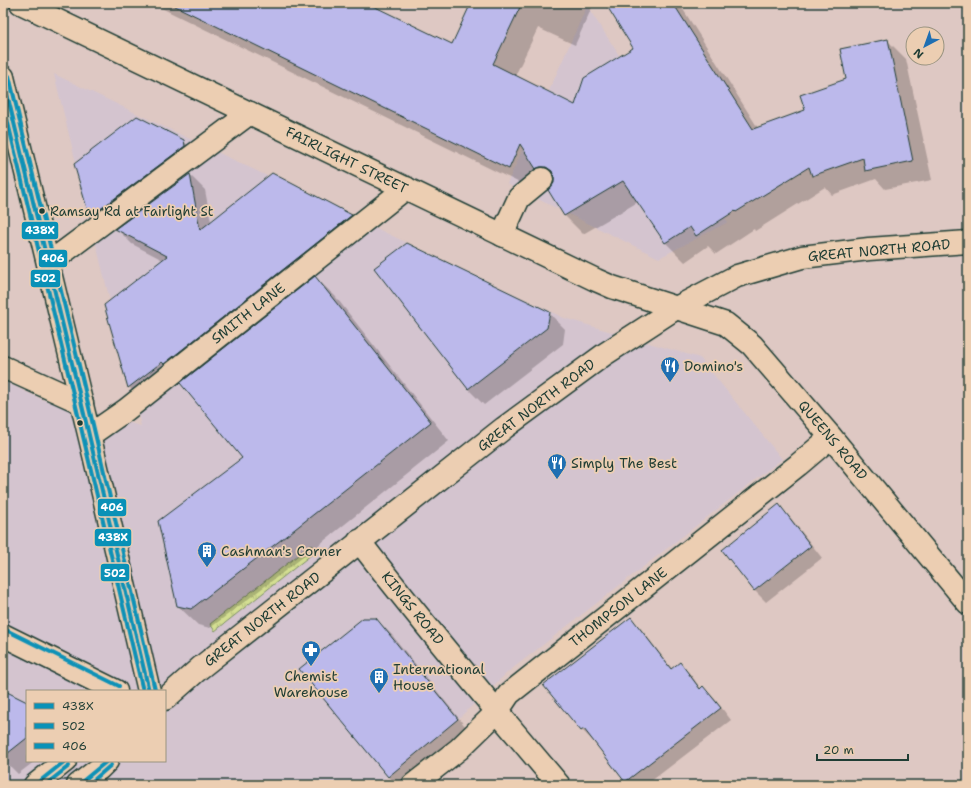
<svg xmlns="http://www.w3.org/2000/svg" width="971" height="788" viewBox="0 0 971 788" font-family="'Shantell Sans',sans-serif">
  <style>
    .built { fill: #d4c4cf; fill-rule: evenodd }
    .grass { fill: url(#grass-tufts); stroke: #7a8e63 }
    .shadow { fill: #0003 }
    .building { fill: #bcb9eb; stroke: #1f3d34 }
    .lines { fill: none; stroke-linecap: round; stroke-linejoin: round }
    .minor-casing { stroke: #1f3d34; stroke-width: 25 }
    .major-casing { stroke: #1f3d34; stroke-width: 25 }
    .minor { stroke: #ecceb2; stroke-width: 22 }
    .major { stroke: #ecceb2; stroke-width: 22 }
    .bus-1-casing { stroke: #ecceb2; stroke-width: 7 }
    .bus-2-casing { stroke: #ecceb2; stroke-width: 7 }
    .bus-3-casing { stroke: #ecceb2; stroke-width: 7 }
    .bus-1 { stroke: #0991b7; stroke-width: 4 }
    .bus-2 { stroke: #0991b7; stroke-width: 4 }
    .bus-3 { stroke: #0991b7; stroke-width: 4 }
    .bus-dot { fill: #1f3d34; stroke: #ecceb2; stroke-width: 1.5 }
    .labels { text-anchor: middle; stroke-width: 3.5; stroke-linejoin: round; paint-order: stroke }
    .bus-label { font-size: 13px; fill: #1f3d34; stroke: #ecceb2; text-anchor: start }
    .street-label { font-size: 14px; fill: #1f3d34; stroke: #ecceb2 }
    .poi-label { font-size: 14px; fill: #1f3d34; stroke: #ecceb2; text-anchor: start }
    .line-badge { stroke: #ecceb2; stroke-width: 1.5 }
    .badge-label { font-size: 11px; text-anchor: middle; font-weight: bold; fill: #fff }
  </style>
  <defs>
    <pattern id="grass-tufts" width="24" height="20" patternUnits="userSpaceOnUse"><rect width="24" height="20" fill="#d4df92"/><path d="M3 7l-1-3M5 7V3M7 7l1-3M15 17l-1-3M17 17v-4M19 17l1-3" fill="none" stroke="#b6c07e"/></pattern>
  </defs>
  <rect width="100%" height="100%" fill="#dec8c3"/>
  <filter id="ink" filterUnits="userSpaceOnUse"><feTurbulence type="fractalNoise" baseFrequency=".025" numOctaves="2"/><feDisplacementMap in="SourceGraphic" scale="8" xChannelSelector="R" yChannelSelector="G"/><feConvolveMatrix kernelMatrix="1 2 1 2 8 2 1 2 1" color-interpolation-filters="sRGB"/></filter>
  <g filter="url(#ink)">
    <!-- built -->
    <g class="built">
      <polygon points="587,6 728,222 659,258 507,184"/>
      <path d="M54,74L564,318L700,358L782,459L508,672L458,719L377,785H3V381L43,400L141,426ZM27,691H165V761H27Z"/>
    </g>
    <!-- grass -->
    <polygon class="grass" points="311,545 316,551 215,631 210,624"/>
    <!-- shadow -->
    <g class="shadow">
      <polygon points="151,3 365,3 453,46 472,3 594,3 575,45 538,28 515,76 576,106 634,49 617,3 679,3 758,128 807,111 847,79 887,40 906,59 932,180 885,189 876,179 832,195 825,187 755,231 754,229 716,254 708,246 685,262 666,243 638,202 583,234 564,215 553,185 536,168 528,187"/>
      <polygon points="183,141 189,146 95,220 90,215"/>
      <polygon points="272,174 351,216 366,231 144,403 129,387 163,260 132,244 117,229 190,175 205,190 211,222"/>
      <polygon points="376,268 549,313 565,329 563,344 484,405 468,389"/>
      <polygon points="315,277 335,296 449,441 315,548 210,628 198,625 178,606 243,458"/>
      <polygon points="778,506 790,517 822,558 766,602 755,591 723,550"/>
      <polygon points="376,619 392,635 473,736 413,785 398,785 388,776"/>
      <polygon points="631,619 642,630 672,669 680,664 691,675 701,689 703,687 714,698 731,720 646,785 630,785 594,740 593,741 582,730"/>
      <polygon points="3,691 27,703 27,761 35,761 18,774 3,759"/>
    </g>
    <!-- building -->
    <g class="building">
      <polygon points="169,3 367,3 452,44 471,3 522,3 493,64 575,105 584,78 633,48 605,3 673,3 753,129 805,110 800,95 846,79 840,49 888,39 913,161 865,171 863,158 812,176 809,167 736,212 735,211 696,236 690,227 665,243 623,181 564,216 548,190 554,183 554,177 552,171 546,167 540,167 536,169 520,144 509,169"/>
      <polygon points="137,116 184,140 185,146 91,216 89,215 74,164"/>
      <polygon points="272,173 352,215 164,364 162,362 128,388 104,305 167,256 115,229 190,174 200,230"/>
      <polygon points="407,243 550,312 547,328 468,389 374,268"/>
      <polygon points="315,276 431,422 295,529 191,609 177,606 158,521 242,458 180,383"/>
      <polygon points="779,504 811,546 754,591 722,550"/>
      <polygon points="631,617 671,669 680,662 700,689 703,686 721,708 625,782 584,729 581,731 543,685"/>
      <polygon points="363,618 376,618 458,719 388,777 299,669"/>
      <polygon points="3,690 27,702 27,738 3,757"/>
    </g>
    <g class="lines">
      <!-- minor casing -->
      <g class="minor-casing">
        <g id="minor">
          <polyline points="502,235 519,198 542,179"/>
          <polyline points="49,263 250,113"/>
          <polyline points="3,367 82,403"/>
          <polyline points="90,435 126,410 406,188"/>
          <path d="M359,541C424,625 491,705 559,785"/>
          <polyline points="3,635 116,691"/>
          <polyline points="413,785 459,749 497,712 509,694 798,465 831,437"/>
        </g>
      </g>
      <!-- major casing -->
      <g class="major-casing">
        <g id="major">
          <polyline points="21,3 596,280 612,287 726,324 752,345 831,437 968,603"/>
          <path d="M3,77C53,281 102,486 149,691"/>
          <polyline points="165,699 200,668 504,428 605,354 676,308 737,276 802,257 869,249 968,242"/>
          <polyline points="35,785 65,761"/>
          <polyline points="78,785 100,768 107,761"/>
        </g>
      </g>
      <!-- minor -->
      <use href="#minor" class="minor"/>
      <!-- major -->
      <use href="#major" class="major"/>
      <!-- bus-1 casing -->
      <g class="bus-1-casing">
        <g id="bus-1">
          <polyline points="3,77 77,384 149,691"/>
          <polyline points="35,785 65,761"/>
          <polyline points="78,785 107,761"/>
        </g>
      </g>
      <!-- bus-2 casing -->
      <g class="bus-2-casing">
        <g id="bus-2">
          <polyline points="3,102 71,385 143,691"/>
          <polyline points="45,785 69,766"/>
          <polyline points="88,785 111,765"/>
        </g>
      </g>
      <!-- bus-3 casing -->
      <g class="bus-3-casing">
        <g id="bus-3">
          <polyline points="9,76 83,382 155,690"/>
          <polyline points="6,630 119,686"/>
        </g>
      </g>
      <!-- bus-1 -->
      <use href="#bus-1" class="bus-1"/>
      <!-- bus-2 -->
      <use href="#bus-2" class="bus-2"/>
      <!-- bus-3 -->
      <use href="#bus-3" class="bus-3"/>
    </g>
  </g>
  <!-- icons -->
  <defs>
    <g id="restaurant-pin" transform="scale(1)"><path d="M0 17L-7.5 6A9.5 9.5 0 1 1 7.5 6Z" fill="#1f6fb2" stroke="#ecceb2"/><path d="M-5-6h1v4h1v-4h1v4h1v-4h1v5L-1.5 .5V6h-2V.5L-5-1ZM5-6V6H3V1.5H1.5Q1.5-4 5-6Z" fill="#fff"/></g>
    <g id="building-pin" transform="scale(1)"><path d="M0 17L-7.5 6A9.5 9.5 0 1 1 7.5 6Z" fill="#1f6fb2" stroke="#ecceb2"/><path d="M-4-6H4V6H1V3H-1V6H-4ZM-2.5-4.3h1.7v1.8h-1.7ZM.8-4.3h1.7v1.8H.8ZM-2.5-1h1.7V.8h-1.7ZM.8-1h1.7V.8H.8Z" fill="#fff"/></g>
    <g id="pharmacy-pin" transform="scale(1)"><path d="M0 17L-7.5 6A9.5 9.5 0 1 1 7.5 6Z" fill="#1f6fb2" stroke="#ecceb2"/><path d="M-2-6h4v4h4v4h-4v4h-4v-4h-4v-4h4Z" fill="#fff"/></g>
  </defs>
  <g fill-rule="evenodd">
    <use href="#restaurant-pin" x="670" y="366"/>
    <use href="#restaurant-pin" x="557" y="463"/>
    <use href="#building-pin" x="207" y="551"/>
    <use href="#pharmacy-pin" x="311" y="650"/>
    <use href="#building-pin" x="379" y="677"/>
  </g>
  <!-- markers -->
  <g class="bus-dot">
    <circle cx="42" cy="211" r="3.5"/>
    <circle cx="80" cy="423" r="3.5"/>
  </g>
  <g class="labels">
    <!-- bus labels -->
    <g class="bus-label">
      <text x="50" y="216">Ramsay Rd at Fairlight St</text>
    </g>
    <!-- street labels -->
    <g class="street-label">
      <text transform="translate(347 160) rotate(26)" y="5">FAIRLIGHT STREET</text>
      <text transform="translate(879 250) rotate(-5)" y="5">GREAT NORTH ROAD</text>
      <text transform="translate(248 313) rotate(-38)" y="5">SMITH LANE</text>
      <text transform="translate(536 405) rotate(-37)" y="5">GREAT NORTH ROAD</text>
      <text transform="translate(833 440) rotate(50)" y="5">QUEENS ROAD</text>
      <text transform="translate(618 607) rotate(-38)" y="5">THOMPSON LANE</text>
      <text transform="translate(413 608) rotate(51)" y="5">KINGS ROAD</text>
      <text transform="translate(262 619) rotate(-38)" y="5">GREAT NORTH ROAD</text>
    </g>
    <!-- poi labels -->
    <g class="poi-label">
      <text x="684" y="371">Domino's</text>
      <text x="571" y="468">Simply The Best</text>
      <text x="221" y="556">Cashman's Corner</text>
      <text x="393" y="674">International<tspan x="393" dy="16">House</tspan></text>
      <text x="311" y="681" text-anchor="middle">Chemist<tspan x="311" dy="16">Warehouse</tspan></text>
    </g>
  </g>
  <g class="line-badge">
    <rect x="21" y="221" width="38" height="19" rx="4" fill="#0991b7"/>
    <rect x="38" y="249" width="30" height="19" rx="4" fill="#0991b7"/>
    <rect x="30" y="269" width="31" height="19" rx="4" fill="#0991b7"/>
    <rect x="97" y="498" width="30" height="19" rx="4" fill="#0991b7"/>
    <rect x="94" y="528" width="38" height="19" rx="4" fill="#0991b7"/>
    <rect x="100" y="563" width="30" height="19" rx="4" fill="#0991b7"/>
  </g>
  <g class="badge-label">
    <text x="40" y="234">438X</text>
    <text x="53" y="262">406</text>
    <text x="45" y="282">502</text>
    <text x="112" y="511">406</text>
    <text x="113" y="541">438X</text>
    <text x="115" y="577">502</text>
  </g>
  <!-- margin -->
  <rect width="971" height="788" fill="none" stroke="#ecceb2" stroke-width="16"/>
  <rect x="8" y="8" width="955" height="772" fill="none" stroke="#1f3d34" stroke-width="1.5" filter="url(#ink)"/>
  <!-- legend -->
  <rect x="26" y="690" width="140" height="72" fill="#ecceb2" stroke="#9a9480"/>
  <rect x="34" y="703" width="20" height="6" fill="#0991b7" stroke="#9a9480"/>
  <text x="62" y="710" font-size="12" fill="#1f3d34">438X</text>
  <rect x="34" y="723" width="20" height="6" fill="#0991b7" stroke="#9a9480"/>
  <text x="62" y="730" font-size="12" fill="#1f3d34">502</text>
  <rect x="34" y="743" width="20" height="6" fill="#0991b7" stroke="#9a9480"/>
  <text x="62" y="750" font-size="12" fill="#1f3d34">406</text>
  <!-- north arrow -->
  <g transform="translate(925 46) rotate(221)"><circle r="19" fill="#ecceb2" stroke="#9a9480"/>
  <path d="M0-3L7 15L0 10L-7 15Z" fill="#1f6fb2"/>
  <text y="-6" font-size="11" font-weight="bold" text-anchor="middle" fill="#1f3d34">N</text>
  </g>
  <!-- scale -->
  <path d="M817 754v6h91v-6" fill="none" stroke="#1f3d34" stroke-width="2"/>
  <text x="823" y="754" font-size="12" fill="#1f3d34" stroke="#ecceb2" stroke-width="3" paint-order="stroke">20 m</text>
</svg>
